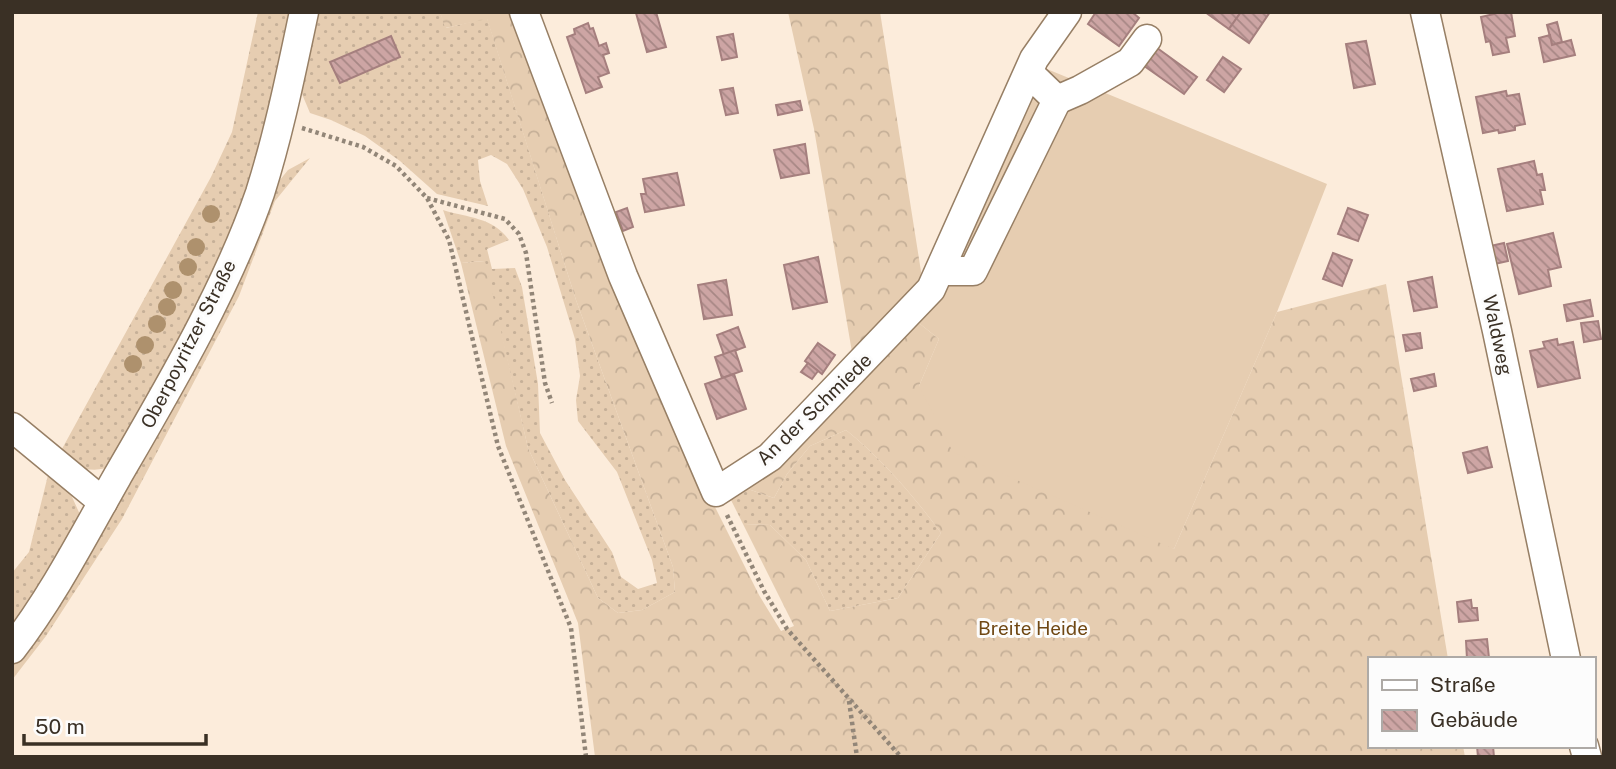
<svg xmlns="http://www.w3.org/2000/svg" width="1616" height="769" viewBox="0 0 1616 769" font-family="'Public Sans',sans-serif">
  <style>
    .grass { fill: url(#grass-dots) }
    .forest { fill: url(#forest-crowns) }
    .pitch { fill: #e6cdb1 }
    .building { fill: url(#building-back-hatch); stroke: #a57f7e; stroke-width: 2 }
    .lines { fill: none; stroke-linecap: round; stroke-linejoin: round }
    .minor-casing { stroke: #977f65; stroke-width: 31 }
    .path { stroke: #928678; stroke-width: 4.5; stroke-dasharray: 3.5 3.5; stroke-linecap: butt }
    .minor { stroke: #fff; stroke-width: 28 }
    .tree { fill: #ae916d }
    .labels { text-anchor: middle; stroke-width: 6; stroke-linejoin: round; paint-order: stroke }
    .street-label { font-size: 19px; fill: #3a3025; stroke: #fcfcfc }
    .park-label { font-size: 19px; fill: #6f4713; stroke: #fcfcfc }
  </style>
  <defs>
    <pattern id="grass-dots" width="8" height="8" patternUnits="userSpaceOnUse" patternTransform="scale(1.75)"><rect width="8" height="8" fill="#e6cdb1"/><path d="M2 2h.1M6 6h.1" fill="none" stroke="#c6b098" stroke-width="1.8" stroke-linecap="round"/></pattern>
    <pattern id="forest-crowns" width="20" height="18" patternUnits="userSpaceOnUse" patternTransform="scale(1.75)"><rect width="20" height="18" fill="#e6cdb1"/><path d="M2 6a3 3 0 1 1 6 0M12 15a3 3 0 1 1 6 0" fill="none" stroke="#c6b098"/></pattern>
    <pattern id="building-back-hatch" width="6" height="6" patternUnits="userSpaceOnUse" patternTransform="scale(1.75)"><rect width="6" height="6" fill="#cda5a4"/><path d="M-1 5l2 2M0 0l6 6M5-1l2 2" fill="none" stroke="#a78785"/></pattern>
  </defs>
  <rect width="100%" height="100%" fill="#fcecdb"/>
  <!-- grass -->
  <g class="grass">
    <path d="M258,12H291L272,124L214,279L114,465C93,475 76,467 57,458L211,177L232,132Z"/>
    <path d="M312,12H440L446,28L487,18L576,300L673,567L675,592L642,610L618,613L598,598L528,448L484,261L461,263L443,210C468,218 493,217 509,240L487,249L492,269L515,268L522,287L538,384L540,433L565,480L612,552L621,577L638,589L657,583L652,560L617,472L578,421L576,400L580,376L575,339L547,247L523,189L507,164L491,155L478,160L480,181L488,206L437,194L400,161L365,136L331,120L310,113L299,87Z"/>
    <polygon points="310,158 275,201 239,296 122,519 46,636 12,680 12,657 271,191 288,170"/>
    <path d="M846,430C882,459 914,496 941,533L898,598L830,611L806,560L770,525L743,524L729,496L742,487L774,498L787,474L810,446Z"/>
    <polygon points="50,467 68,488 82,519 12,631 12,573 29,552"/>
  </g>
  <!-- forest -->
  <g class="forest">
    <path d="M440,12H517L711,499L759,595L781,631L794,626L743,524L770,525L806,560L830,611L898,598L941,533C914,496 882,459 846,430L810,446L787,474L774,498L742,487L915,320L939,339L919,386L1174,549L1277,312L1386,284L1448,659H1369V746H1463L1465,757H595L578,623L506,446L461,263L485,261L528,448L598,598L618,613L642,610L675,592L673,567L576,300L487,19L445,28Z"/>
    <polygon points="788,12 880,12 923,284 854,364 814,129"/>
  </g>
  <!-- pitch -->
  <polygon class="pitch" points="1042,67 1327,184 1277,312 1174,549 953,452 919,386 939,339 915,320"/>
  <!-- building -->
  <g class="building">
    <polygon points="656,12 666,47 647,52 636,13"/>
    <polygon points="1096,12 1132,12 1139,18 1119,46 1088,24"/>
    <polygon points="1205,12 1241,12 1229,29"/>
    <polygon points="1241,12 1270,12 1249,43 1229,29"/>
    <polygon points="1493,12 1511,12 1515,36 1506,38 1509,52 1493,55 1490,41 1486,42 1481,17 1494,14"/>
    <polygon points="1557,22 1562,42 1552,45 1547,25"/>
    <polygon points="588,23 590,29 593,28 599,46 606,43 609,53 603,55 609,73 598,77 602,87 586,93 567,37 575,34 574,29"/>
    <polygon points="733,34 737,57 722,60 717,37"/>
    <polygon points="1550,35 1552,45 1571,40 1575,55 1544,62 1539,38"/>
    <polygon points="391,36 400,57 340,83 330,62"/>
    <polygon points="1366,41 1375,84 1354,88 1346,44"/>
    <polygon points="1153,45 1197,77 1184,94 1140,63"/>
    <polygon points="1223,57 1241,69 1224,92 1207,80"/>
    <polygon points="733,88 738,113 726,115 720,90"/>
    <polygon points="1506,91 1507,96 1519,94 1525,124 1515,126 1515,130 1499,133 1498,130 1483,133 1476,97"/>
    <polygon points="800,101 802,110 778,115 776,105"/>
    <polygon points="805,144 809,173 781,178 774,150"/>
    <polygon points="1534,161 1537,175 1542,174 1545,190 1540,190 1543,204 1507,211 1498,169"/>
    <polygon points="677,173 684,205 645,212 641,194 646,194 643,179"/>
    <polygon points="627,208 633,227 623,231 616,212"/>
    <polygon points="1348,208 1368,215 1358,241 1338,234"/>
    <polygon points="1553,233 1561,267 1548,270 1551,286 1519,294 1507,244"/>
    <polygon points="1504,243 1508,261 1490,265 1486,247"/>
    <polygon points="1333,253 1352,260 1342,286 1323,279"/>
    <polygon points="818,257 827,302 793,309 784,265"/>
    <polygon points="1432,277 1437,307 1414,311 1408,282"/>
    <polygon points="726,280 732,315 704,319 698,285"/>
    <polygon points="1590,300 1593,316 1567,321 1564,305"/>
    <polygon points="1598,321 1601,339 1584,342 1581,323"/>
    <polygon points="738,327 745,347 724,355 717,335"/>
    <polygon points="1420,333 1422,348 1406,351 1403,335"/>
    <polygon points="1557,339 1558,345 1573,342 1580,378 1538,387 1530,351 1545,348 1543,342"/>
    <polygon points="818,343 835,355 822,374 805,361"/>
    <polygon points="735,350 742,371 722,378 715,357"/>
    <polygon points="808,363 818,371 812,379 801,372"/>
    <polygon points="734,374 746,409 717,419 705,384"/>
    <polygon points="1434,374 1436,386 1414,391 1411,379"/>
    <polygon points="1487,447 1492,467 1468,473 1463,453"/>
    <polygon points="1471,600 1472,608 1477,608 1478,620 1459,622 1457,602"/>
    <polygon points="1487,639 1489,658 1467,659 1466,641"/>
    <polygon points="1477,746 1493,746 1494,757 1478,757"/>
  </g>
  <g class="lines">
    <!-- minor casing -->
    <g class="minor-casing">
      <g id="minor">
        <polyline points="524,12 623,276 716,492 770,457 931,289 1034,59 1067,12"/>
        <polyline points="1425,12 1497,331 1566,659"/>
        <polyline points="1057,100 1080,90 1130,62 1147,39"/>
        <polyline points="940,271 973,271 1057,100 1029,73"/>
        <polyline points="12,427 103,502"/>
        <path d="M12,649C53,596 84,535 117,477C168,389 227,289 260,193C279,133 291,73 304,12"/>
        <polyline points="1584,746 1587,757"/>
      </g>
    </g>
    <!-- path -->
    <g class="path">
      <polyline points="302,128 363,147 396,166 427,198 449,240 498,446 571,628 586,757"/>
      <polyline points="427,198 505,219 519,234 526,253 545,383 552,403"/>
      <polyline points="727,515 764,591 787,629 901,757"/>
      <polyline points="849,701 857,757"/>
    </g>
    <!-- minor -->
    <use href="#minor" class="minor"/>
  </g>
  <!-- trees -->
  <g class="tree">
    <circle cx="211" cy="214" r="9"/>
    <circle cx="196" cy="247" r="9"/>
    <circle cx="188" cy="267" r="9"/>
    <circle cx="173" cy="290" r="9"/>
    <circle cx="167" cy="307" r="9"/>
    <circle cx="157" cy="324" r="9"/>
    <circle cx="145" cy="345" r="9"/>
    <circle cx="133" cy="364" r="9"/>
  </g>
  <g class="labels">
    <!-- street labels -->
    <g class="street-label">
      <text transform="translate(1498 335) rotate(78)" y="7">Waldweg</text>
      <text transform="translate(188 344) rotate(-63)" y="7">Oberpoyritzer Straße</text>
      <text transform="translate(814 409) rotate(-44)" y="7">An der Schmiede</text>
    </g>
    <!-- park labels -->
    <g class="park-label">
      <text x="1033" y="635">Breite Heide</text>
    </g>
  </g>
  <!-- border -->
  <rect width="1616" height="769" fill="none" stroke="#3a3025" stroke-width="28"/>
  <!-- legend -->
  <rect x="1368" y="657" width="228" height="91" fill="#fcfcfc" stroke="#aeaaa6" stroke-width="2"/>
  <rect x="1382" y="680" width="35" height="10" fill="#ffffff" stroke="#aeaaa6" stroke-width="2"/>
  <text x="1430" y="692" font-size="21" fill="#3a3025">Straße</text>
  <rect x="1382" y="710" width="35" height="21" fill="url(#building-back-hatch)" stroke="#aeaaa6" stroke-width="2"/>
  <text x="1430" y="727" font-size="21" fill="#3a3025">Gebäude</text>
  <!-- scale -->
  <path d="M24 734v10h182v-10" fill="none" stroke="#3a3025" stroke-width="3.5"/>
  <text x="35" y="734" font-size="21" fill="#3a3025" stroke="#fcfcfc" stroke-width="5" paint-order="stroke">50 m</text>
</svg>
